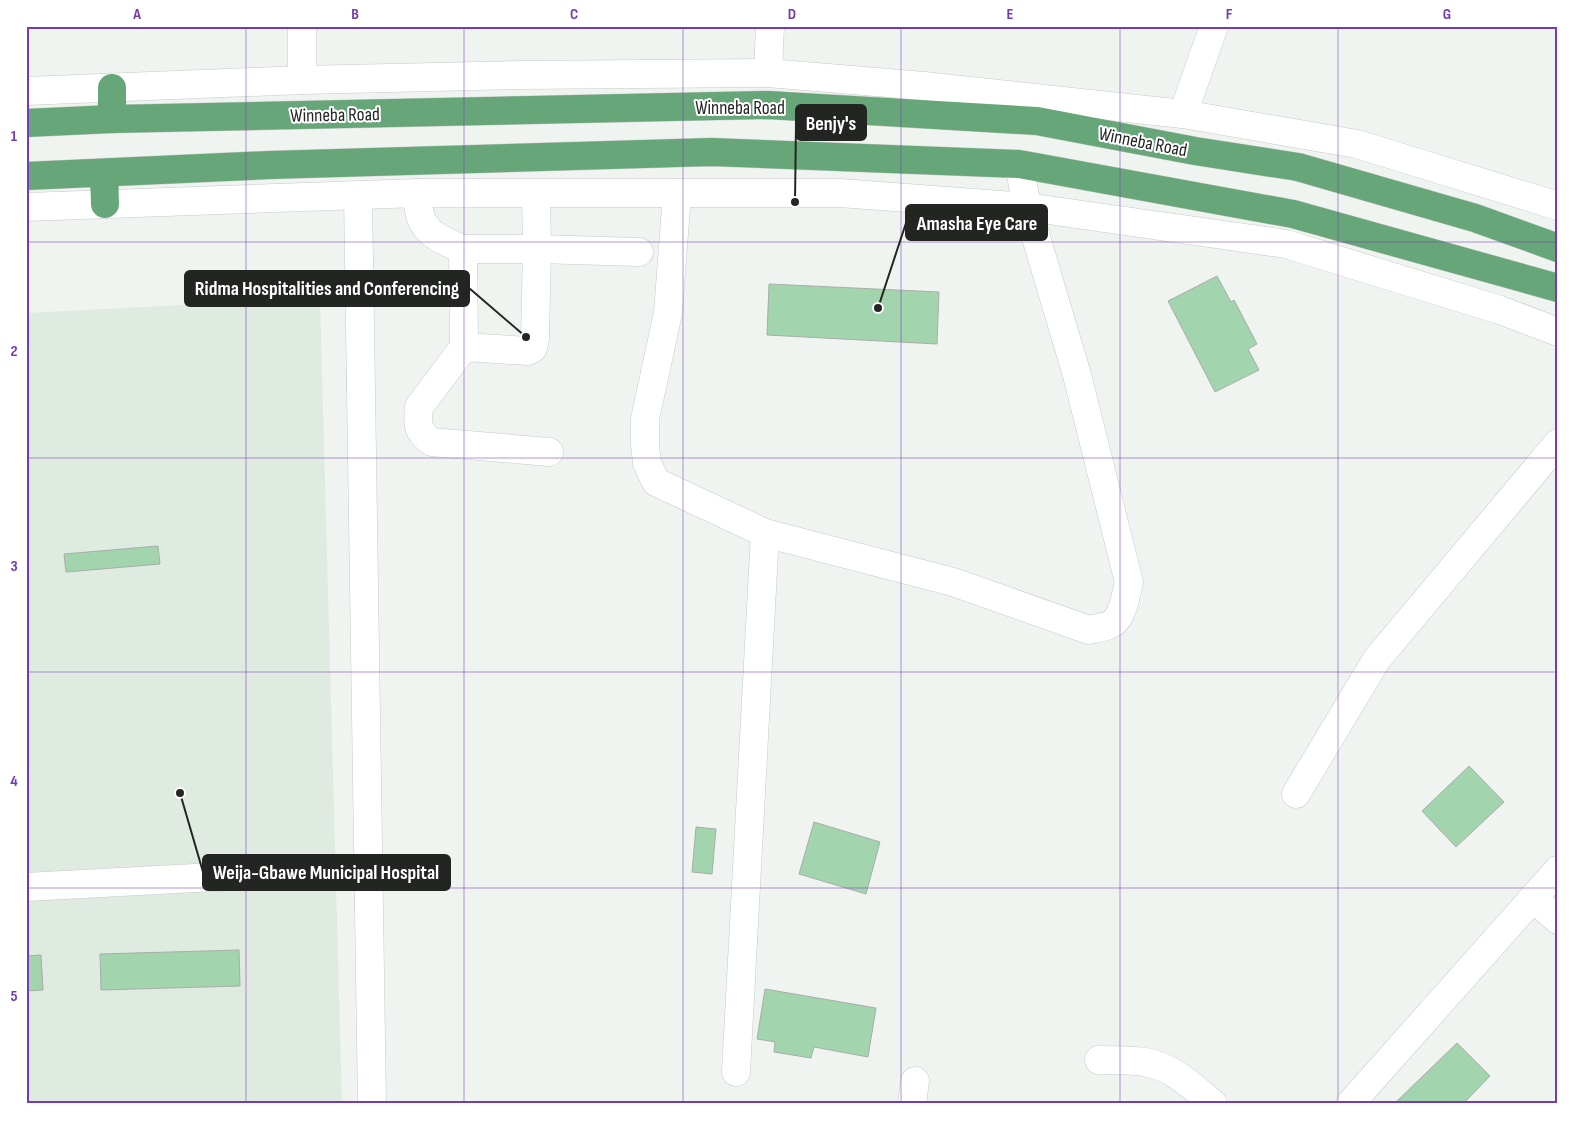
<svg xmlns="http://www.w3.org/2000/svg" width="1584" height="1130" viewBox="0 0 1584 1130" font-family="'Sofia Sans Condensed',sans-serif">
  <style>
    .built { fill: #dfeae1 }
    .building { fill: #a2d4ae; stroke: #a9ada9 }
    .lines { fill: none; stroke-linecap: round; stroke-linejoin: round }
    .minor-casing { stroke: #c6cbc7; stroke-width: 29 }
    .highway-casing { stroke: #cfcfcf; stroke-width: 29 }
    .minor { stroke: #fff; stroke-width: 28 }
    .highway { stroke: #67a679; stroke-width: 28 }
    .grid { fill: none; stroke: #743cb2; stroke-width: 1; stroke-opacity: 0.55 }
    .labels { text-anchor: middle; stroke-width: 4; stroke-linejoin: round; paint-order: stroke }
    .street-label { font-size: 19px; fill: #232523; stroke: #fff }
    .leader { fill: none; stroke: #232523; stroke-width: 2 }
    .callout-dot { fill: #232523; stroke: #fff; stroke-width: 2 }
    .callout { fill: #232523; stroke: #232523; stroke-width: 2 }
    .callout-label { font-size: 20px; text-anchor: middle; font-weight: bold; fill: #fff }
    .neatline { fill: none; stroke: #743cb2; stroke-width: 2 }
    .grid-label { font-size: 16px; text-anchor: middle; font-weight: bold; fill: #743cb2 }
  </style>
  <rect width="100%" height="100%" fill="#f0f4f1"/>
  <!-- built -->
  <polygon class="built" points="320,298 342,1104 26,1104 26,313"/>
  <!-- building -->
  <g class="building">
    <polygon points="1217,276 1231,302 1234,300 1257,344 1248,349 1259,370 1215,392 1168,301"/>
    <polygon points="769,284 939,292 937,344 767,335"/>
    <polygon points="158,546 160,564 66,572 64,554"/>
    <polygon points="1469,766 1504,802 1456,847 1422,811"/>
    <polygon points="814,822 880,842 866,894 799,874"/>
    <polygon points="696,827 716,829 712,874 692,872"/>
    <polygon points="239,950 240,986 101,990 100,954"/>
    <polygon points="41,955 43,990 26,991 26,956"/>
    <polygon points="765,989 876,1008 868,1057 814,1047 811,1058 774,1052 775,1042 757,1039"/>
    <polygon points="1457,1043 1490,1076 1463,1104 1398,1104 1396,1102"/>
  </g>
  <g class="lines">
    <!-- minor casing -->
    <g class="minor-casing">
      <g id="minor">
        <polyline points="768,73 770,26"/>
        <polyline points="302,80 302,26"/>
        <polyline points="26,91 302,80 519,75 768,73 924,86 1183,114 1357,144 1558,206"/>
        <polyline points="1183,114 1214,26"/>
        <path d="M418,193C416,229 433,237 463,249L464,347"/>
        <path d="M536,194L537,249L535,339L533,348L528,351L464,347L419,407C417,424 417,432 432,442L549,452"/>
        <path d="M677,194L668,313L645,419V445L647,463L656,482L765,533L953,582L1089,630C1097,628 1110,627 1116,620C1124,611 1126,593 1129,582L1077,375L1027,207L1019,164"/>
        <polyline points="358,196 372,1104"/>
        <polyline points="26,207 418,193 840,193 1027,207 1286,244 1500,310 1558,332"/>
        <polyline points="463,249 537,249 639,252"/>
        <polyline points="1296,794 1377,659 1558,443"/>
        <polyline points="26,887 252,875"/>
        <polyline points="1533,898 1558,920"/>
        <path d="M1099,1060C1114,1060 1130,1060 1145,1062C1172,1066 1193,1087 1213,1104"/>
        <polyline points="736,1072 765,533"/>
        <polyline points="912,1104 915,1081"/>
        <polyline points="1350,1104 1558,870"/>
      </g>
    </g>
    <!-- highway casing -->
    <g class="highway-casing">
      <g id="highway">
        <polyline points="112,119 112,88"/>
        <polyline points="26,123 112,119 768,105 1037,121 1195,151 1298,167 1475,218 1558,248"/>
        <polyline points="104,173 105,204"/>
        <polyline points="26,176 270,165 711,152 1019,164 1293,214 1558,288"/>
      </g>
    </g>
    <!-- minor -->
    <use href="#minor" class="minor"/>
    <!-- highway -->
    <use href="#highway" class="highway"/>
  </g>
  <!-- grid -->
  <path class="grid" d="M246,26V1104M464,26V1104M683,26V1104M901,26V1104M1120,26V1104M1338,26V1104M26,242H1558M26,458H1558M26,672H1558M26,888H1558"/>
  <g class="labels">
    <!-- street labels -->
    <g class="street-label">
      <text x="740" y="114">Winneba Road</text>
      <text transform="translate(335 114) rotate(-1)" y="7">Winneba Road</text>
      <text transform="translate(1143 141) rotate(11)" y="7">Winneba Road</text>
    </g>
  </g>
  <!-- callouts -->
  <path class="leader" d="M795 202L796 123M878 308L906 223M526 337L469 288M180 793L203 872"/>
  <g class="callout-dot">
    <circle cx="795" cy="202" r="5"/>
    <circle cx="878" cy="308" r="5"/>
    <circle cx="526" cy="337" r="5"/>
    <circle cx="180" cy="793" r="5"/>
  </g>
  <g class="callout">
    <rect x="796" y="105" width="70" height="35" rx="5"/>
    <rect x="906" y="205" width="141" height="35" rx="5"/>
    <rect x="185" y="271" width="284" height="35" rx="5"/>
    <rect x="203" y="855" width="247" height="35" rx="5"/>
  </g>
  <g class="callout-label">
    <text x="831" y="130">Benjy's</text>
    <text x="977" y="230">Amasha Eye Care</text>
    <text x="327" y="295">Ridma Hospitalities and Conferencing</text>
    <text x="326" y="879">Weija-Gbawe Municipal Hospital</text>
  </g>
  <!-- border -->
  <rect width="1584" height="1130" fill="none" stroke="#ffffff" stroke-width="55"/>
  <rect x="28" y="28" width="1528" height="1074" class="neatline"/>
  <g class="grid-label">
    <text x="137" y="19">A</text>
    <text x="355" y="19">B</text>
    <text x="574" y="19">C</text>
    <text x="792" y="19">D</text>
    <text x="1010" y="19">E</text>
    <text x="1229" y="19">F</text>
    <text x="1447" y="19">G</text>
    <text x="14" y="141">1</text>
    <text x="14" y="356">2</text>
    <text x="14" y="571">3</text>
    <text x="14" y="786">4</text>
    <text x="14" y="1001">5</text>
  </g>
</svg>
